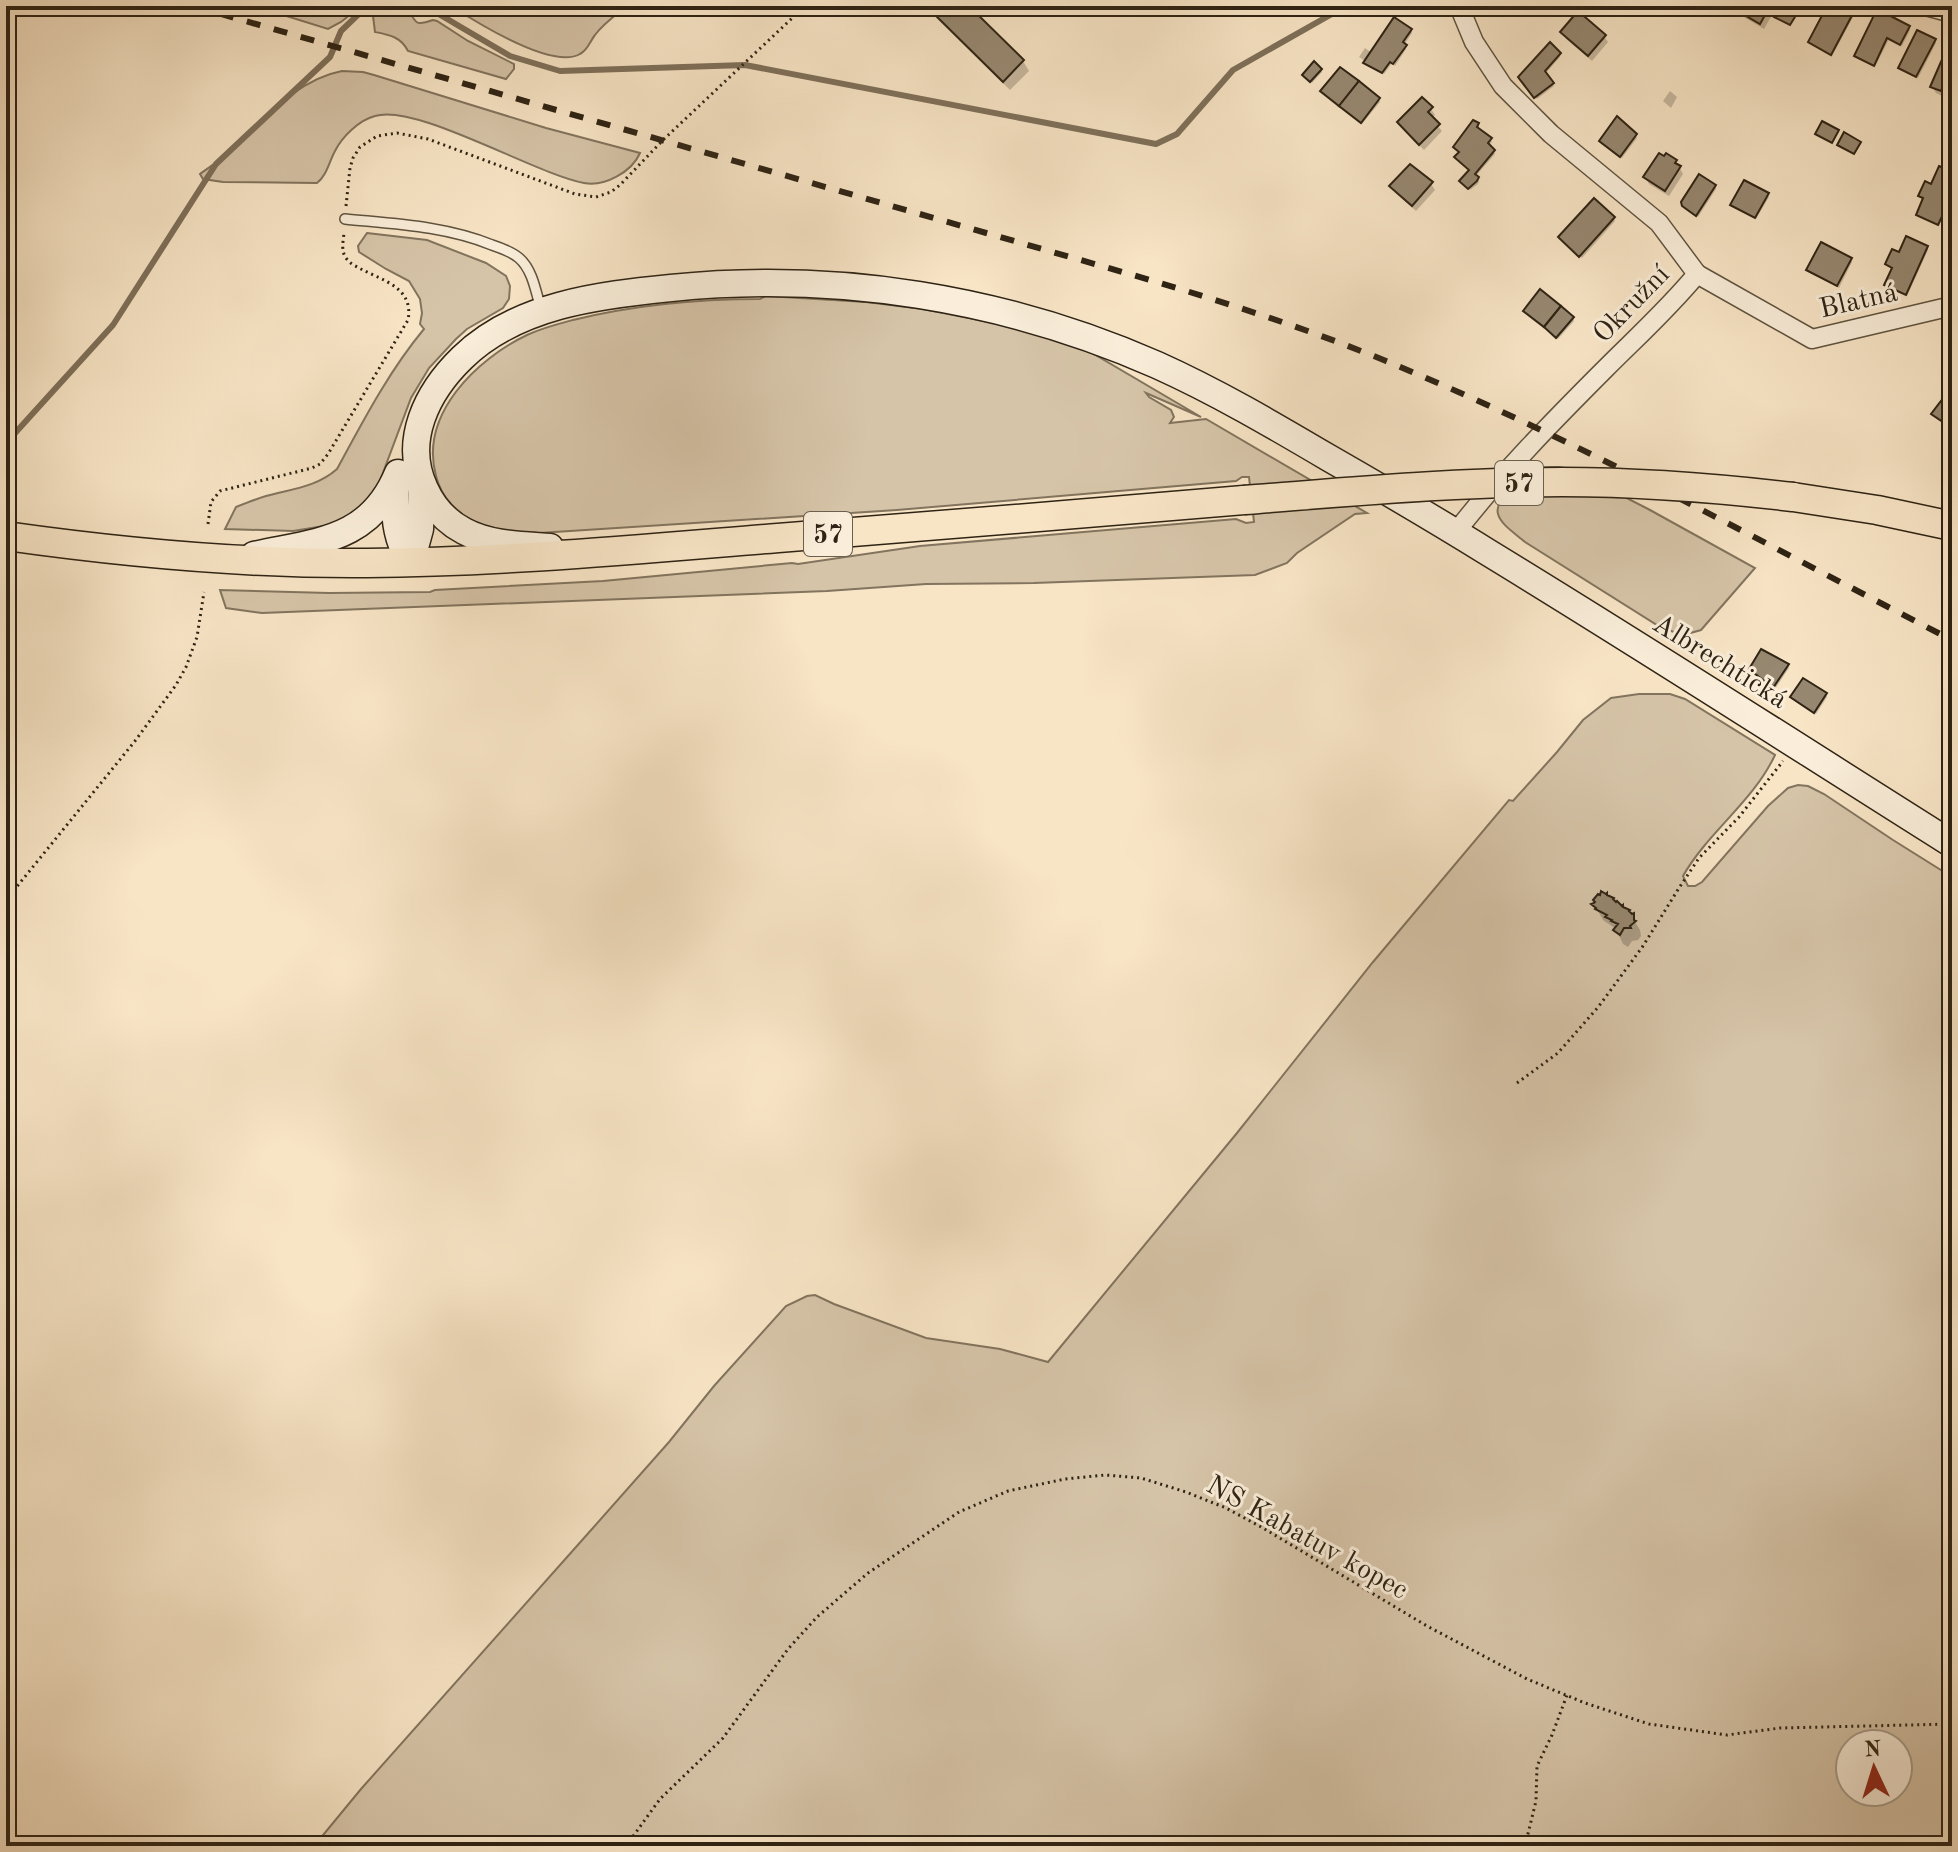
<svg xmlns="http://www.w3.org/2000/svg" width="1958" height="1852" viewBox="0 0 1958 1852" font-family="'Old Standard TT',serif">
  <style>
    .green { fill: #d6c4a8; stroke: #82745e; stroke-width: 2; fill-rule: evenodd }
    .shadow { fill: #0003 }
    .lines { fill: none; stroke-linecap: round; stroke-linejoin: round }
    .stream { stroke: #7e705a; stroke-width: 6 }
    .building { fill: #978871; stroke: #2e2314; stroke-width: 2 }
    .lane-casing { stroke: #605440; stroke-width: 12 }
    .street-casing { stroke: #605440; stroke-width: 21 }
    .secondary-casing { stroke: #2e2314; stroke-width: 29 }
    .primary-casing { stroke: #2e2314; stroke-width: 31 }
    .path { stroke: #2e2314; stroke-width: 3; stroke-dasharray: 2 4; stroke-linecap: butt }
    .lane { stroke: #faeeda; stroke-width: 9 }
    .street { stroke: #faeeda; stroke-width: 18 }
    .secondary { stroke: #faeeda; stroke-width: 26 }
    .primary { stroke: #f8e5c6; stroke-width: 28 }
    .rail { stroke: #2e2314; stroke-width: 6; stroke-dasharray: 14 14; stroke-linecap: butt }
    .primary-bridge-casing { stroke: #2e2314; stroke-width: 31; stroke-linecap: butt }
    .primary-bridge { stroke: #f8e5c6; stroke-width: 28 }
    .labels { text-anchor: middle; stroke-width: 6; stroke-linejoin: round; paint-order: stroke }
    .shield { fill: #faeeda; stroke: #6b604f; stroke-width: 2 }
    .shield-label { font-size: 26px; font-weight: bold; fill: #2e2314 }
    .street-label { font-size: 28px; fill: #2e2314; stroke: #faeeda }
  </style>
  <rect width="100%" height="100%" fill="#f8e5c6"/>
  <filter id="stains"><feTurbulence type="fractalNoise" baseFrequency=".0025" numOctaves="4"/><feColorMatrix values="0 0 0 0 .2 0 0 0 0 .09 0 0 0 0 .02 0 0 0 .5 -.17"/></filter>
  <radialGradient id="worn" r=".72"><stop offset=".6" stop-color="#630" stop-opacity="0"/><stop offset="1" stop-color="#630" stop-opacity=".3"/></radialGradient>
  <!-- green -->
  <g class="green">
    <polygon points="254,6 361,6 341,22 328,29"/>
    <path d="M368,6H400L408,9C416,24 416,26 433,20L437,21L468,41L514,64V69L506,79L408,51C401,37 390,35 375,32L373,16Z"/>
    <path d="M451,6H627C616,15 604,23 595,35C590,41 588,50 580,54C552,70 476,22 451,6Z"/>
    <path d="M342,71L363,72L374,75L546,128L640,153C632,172 604,187 584,183C535,174 416,103 375,116C359,120 342,137 335,151C329,162 327,175 317,183L223,182L203,179L200,174C208,168 218,162 225,155C260,124 294,80 342,71Z"/>
    <path d="M367,233L427,240L486,263L506,276L510,286L509,299L503,308L467,329L456,339L429,368L411,398L378,486L369,500L347,518L324,526L293,531L225,529L236,507C246,503 256,499 266,496C291,489 317,487 337,469C363,421 389,371 424,329L420,324L422,313L420,299L409,281L386,269L359,252L358,246Z"/>
    <path d="M766,296L866,302L923,309L1029,330L1092,353L1201,417L1146,393L1149,397L1171,410L1174,417L1170,423L1206,419L1367,513L1355,514L1297,553L1287,563L1255,575L1034,583L926,584L827,591L262,613L226,608L220,590L329,593L430,592L435,590L603,581L792,563L798,564L920,546L1236,519L1246,523L1254,522L1249,477H1242L1236,481L897,510L539,533C517,532 493,531 473,521C455,512 441,496 436,476C419,414 477,359 527,335C542,328 558,324 573,320C634,305 697,299 760,299Z"/>
    <path d="M1559,467L1570,469L1650,510L1755,568L1701,630L1687,634L1676,633L1657,625L1525,542C1516,534 1501,525 1498,514C1494,500 1521,475 1533,469C1540,466 1551,467 1559,467Z"/>
    <path d="M1639,694H1670L1685,699L1775,755C1753,802 1708,832 1683,876L1688,886H1695L1702,882L1768,806L1788,788L1798,785L1808,786L1824,794L1893,840L1952,877V1846H314L361,1789L592,1529L669,1442L714,1386L786,1306L807,1296L815,1295L834,1304L926,1338L1000,1349L1048,1362L1237,1133L1373,962L1509,800L1513,801L1557,752L1583,720L1611,698ZM1850,1744H1898V1792H1850Z"/>
  </g>
  <!-- shadow -->
  <g class="shadow">
    <polygon points="924,6 966,6 1023,61 1029,71 1010,90"/>
    <polygon points="1740,6 1777,6 1764,29 1742,16 1738,10"/>
    <polygon points="1829,6 1858,6 1858,8 1832,56 1810,42"/>
    <polygon points="1878,12 1909,28 1910,30 1902,46 1889,39 1875,67 1856,55"/>
    <polygon points="1411,30 1412,33 1404,45 1406,49 1395,66 1392,63 1384,74 1359,57 1365,48 1372,53"/>
    <polygon points="1562,32 1604,36 1608,42 1592,61 1566,39"/>
    <polygon points="1935,41 1936,43 1918,78 1901,70 1900,68"/>
    <polygon points="1559,54 1560,57 1545,74 1554,86 1537,99 1521,77"/>
    <polygon points="1952,54 1952,93 1947,90 1944,97 1936,93 1932,87"/>
    <polygon points="1321,70 1322,72 1312,83 1306,77"/>
    <polygon points="1670,91 1677,97 1671,108 1663,101"/>
    <polygon points="1324,93 1379,99 1380,102 1362,124"/>
    <polygon points="1431,109 1435,115 1431,118 1442,131 1424,150 1403,129 1399,123"/>
    <polygon points="1477,124 1479,127 1478,130 1490,139 1492,142 1488,146 1495,154 1475,177 1479,181 1478,184 1470,190 1463,184 1471,171"/>
    <polygon points="1636,136 1637,138 1622,158 1602,143"/>
    <polygon points="1676,161 1683,174 1669,196 1649,184 1645,177"/>
    <polygon points="1952,175 1952,199 1939,226 1920,217 1918,214 1925,200 1920,196 1932,186"/>
    <polygon points="1431,184 1435,190 1416,211 1396,193 1392,186"/>
    <polygon points="1715,186 1716,189 1698,217 1686,209 1684,206"/>
    <polygon points="1767,195 1769,197 1756,219 1733,205"/>
    <polygon points="1614,219 1615,221 1582,258 1562,240"/>
    <polygon points="1927,248 1928,250 1907,296 1888,287 1886,285 1894,269 1887,264 1900,255"/>
    <polygon points="1851,260 1852,262 1839,288 1808,270"/>
    <polygon points="1525,311 1573,318 1574,321 1558,339 1529,317"/>
    <polygon points="1787,665 1789,668 1775,689 1751,669"/>
    <polygon points="1826,695 1827,697 1816,714 1794,699"/>
    <polygon points="1595,906 1631,916 1640,930 1641,936 1638,940 1632,941 1628,947 1623,944 1616,929 1603,920"/>
  </g>
  <g class="lines">
    <!-- stream -->
    <g class="stream">
      <polyline points="425,6 510,56 560,71 745,65 1156,144 1177,134 1233,70 1346,6"/>
      <polyline points="6,443 113,325 216,164 330,57 341,31 365,8 372,6"/>
    </g>
  </g>
  <!-- building -->
  <g class="building">
    <polygon points="926,6 969,6 1024,60 1003,82"/>
    <polygon points="1738,6 1770,6 1760,24 1736,10"/>
    <polygon points="1780,6 1789,6 1798,12 1790,25 1774,17"/>
    <polygon points="1827,6 1857,6 1831,55 1808,42"/>
    <polygon points="1877,9 1910,26 1900,45 1887,38 1874,66 1854,56"/>
    <polygon points="1578,11 1606,35 1588,56 1560,32"/>
    <polygon points="1394,17 1412,29 1403,42 1407,45 1393,64 1390,62 1382,73 1363,63"/>
    <polygon points="1917,30 1936,39 1916,77 1898,68"/>
    <polygon points="1550,42 1561,53 1545,71 1554,83 1534,98 1518,77"/>
    <polygon points="1947,48 1952,51 1952,66 1941,91 1930,87"/>
    <polygon points="1314,61 1322,69 1310,82 1302,75"/>
    <polygon points="1340,67 1359,81 1339,106 1320,91"/>
    <polygon points="1359,81 1380,98 1361,123 1339,106"/>
    <polygon points="1422,97 1433,107 1428,112 1440,124 1419,145 1397,122"/>
    <polygon points="1617,116 1637,134 1620,157 1599,141"/>
    <polygon points="1473,120 1479,123 1477,127 1492,138 1488,143 1495,150 1475,174 1479,177 1477,181 1468,189 1459,181 1469,170 1454,157 1459,152 1453,147"/>
    <polygon points="1822,121 1839,130 1832,143 1815,134"/>
    <polygon points="1844,132 1861,142 1854,154 1837,145"/>
    <polygon points="1659,153 1664,156 1666,153 1677,160 1675,163 1681,166 1665,191 1643,177"/>
    <polygon points="1410,164 1433,182 1412,206 1389,186"/>
    <polygon points="1939,166 1952,172 1952,195 1938,225 1916,215 1923,198 1918,196 1925,181 1931,184"/>
    <polygon points="1699,174 1716,185 1696,216 1682,206 1681,202"/>
    <polygon points="1744,180 1769,193 1755,218 1730,205"/>
    <polygon points="1594,198 1615,217 1579,257 1558,237"/>
    <polygon points="1906,236 1928,246 1906,295 1884,285 1892,268 1885,264 1892,249 1899,252"/>
    <polygon points="1821,242 1852,258 1837,286 1806,270"/>
    <polygon points="1540,289 1561,306 1544,327 1523,311"/>
    <polygon points="1561,306 1574,317 1556,338 1544,327"/>
    <polygon points="1941,401 1952,409 1943,422 1931,414"/>
    <polygon points="1761,649 1789,664 1773,688 1749,669"/>
    <polygon points="1803,678 1827,693 1814,713 1790,697"/>
    <polygon points="1601,891 1606,894 1607,893 1607,895 1614,898 1613,899 1616,902 1617,901 1622,906 1623,905 1623,907 1630,910 1629,911 1632,914 1634,913 1634,920 1636,921 1630,926 1631,928 1624,928 1620,935 1613,930 1618,924 1611,921 1612,920 1605,917 1607,915 1595,909 1596,908 1591,904 1594,903 1595,902 1593,900 1598,894 1600,895"/>
  </g>
  <g class="lines">
    <!-- lane casing -->
    <g class="lane-casing">
      <path id="lane" d="M345,219C395,224 445,226 492,245C501,248 512,252 519,258C533,270 536,293 541,309"/>
    </g>
    <!-- street casing -->
    <g class="street-casing">
      <g id="street">
        <polyline points="1926,6 1952,13"/>
        <polyline points="1697,274 1812,339 1952,306"/>
        <path d="M1456,532C1501,474 1554,420 1606,368C1638,336 1669,308 1697,274L1659,223L1551,134L1503,86L1474,42L1459,6"/>
      </g>
    </g>
    <!-- secondary casing -->
    <g class="secondary-casing">
      <g id="secondary">
        <path d="M397,480C393,508 394,538 411,562"/>
        <path d="M550,547C522,545 490,545 464,531C447,522 433,507 425,489C402,441 427,392 462,358C516,305 599,295 671,288C837,271 1005,298 1157,365C1217,392 1273,425 1329,458C1383,489 1436,520 1489,553C1645,648 1798,747 1952,844"/>
        <path d="M254,555C318,541 370,541 398,473"/>
        <polyline points="411,562 420,529 422,483"/>
      </g>
    </g>
    <!-- primary casing -->
    <g class="primary-casing">
      <g id="primary">
        <polyline points="1793,497 1877,510 1952,526"/>
        <path d="M6,536C126,553 246,564 367,563C504,562 641,549 778,538C933,526 1089,513 1244,500"/>
      </g>
    </g>
    <!-- path -->
    <g class="path">
      <polyline points="346,206 350,168 353,158 360,147 377,136 397,133 428,139 575,194 596,197 611,192 620,185 663,140 805,6"/>
      <path d="M208,524L211,502L220,491L312,468L320,464L328,454L408,320C414,288 384,281 361,269C356,266 350,264 346,258C341,251 343,242 344,233"/>
      <polyline points="6,900 135,741 176,685 186,667 197,637 204,592"/>
      <polyline points="1517,1083 1558,1053 1599,1006 1643,946 1679,888 1699,858 1739,817 1783,761"/>
      <polyline points="626,1846 660,1799 723,1738 788,1649 817,1617 868,1573 959,1512 1008,1491 1065,1479 1105,1475 1141,1478 1186,1492 1226,1508 1263,1528 1427,1626 1527,1679 1585,1703 1649,1724 1727,1735 1780,1728 1952,1724"/>
      <polyline points="1525,1846 1536,1801 1537,1766 1552,1735 1567,1695"/>
    </g>
    <!-- lane -->
    <use href="#lane" class="lane"/>
    <!-- street -->
    <use href="#street" class="street"/>
    <!-- secondary -->
    <use href="#secondary" class="secondary"/>
    <!-- primary -->
    <use href="#primary" class="primary"/>
    <!-- rail -->
    <path class="rail" d="M193,6L1133,275C1218,300 1303,327 1386,361C1580,441 1765,544 1952,640"/>
    <!-- primary-bridge casing -->
    <g class="primary-bridge-casing">
      <path id="primary-bridge" d="M1244,500C1350,492 1456,482 1562,482C1639,482 1716,488 1793,497"/>
    </g>
    <!-- primary-bridge -->
    <use href="#primary-bridge" class="primary-bridge"/>
  </g>
  <g class="labels">
    <!-- shield labels -->
    <g class="shield">
      <rect x="1495" y="461" width="48" height="44" rx="6"/>
      <rect x="804" y="512" width="48" height="44" rx="6"/>
    </g>
    <g class="shield-label">
      <text x="1519" y="492">57</text>
      <text x="828" y="543">57</text>
    </g>
    <!-- street labels -->
    <g class="street-label">
      <text transform="translate(1858 299) rotate(-13)" y="10">Blatná</text>
      <text transform="translate(1630 303) rotate(-46)" y="10">Okružní</text>
      <text transform="translate(1721 660) rotate(32)" y="10">Albrechtická</text>
      <text transform="translate(1308 1536) rotate(29)" y="10">NS Kabatuv kopec</text>
    </g>
  </g>
  <!-- margin -->
  <rect width="1958" height="1852" fill="none" stroke="#f8e5c6" stroke-width="32"/>
  <rect x="8" y="8" width="1942" height="1836" fill="none" stroke="#2e2314" stroke-width="4"/>
  <rect x="16" y="16" width="1926" height="1820" fill="none" stroke="#2e2314" stroke-width="2"/>
  <!-- north arrow -->
  <g transform="translate(1874 1768) rotate(356)"><circle r="38" fill="#faeeda" stroke="#a89d8b" stroke-width="2"/>
  <path d="M0-6L14 30L0 20L-14 30Z" fill="#8f2418"/>
  <text y="-12" font-size="22" font-weight="bold" text-anchor="middle" fill="#2e2314">N</text>
  </g>
  <rect width="100%" height="100%" filter="url(#stains)"/>
  <rect width="100%" height="100%" fill="url(#worn)"/>
</svg>
